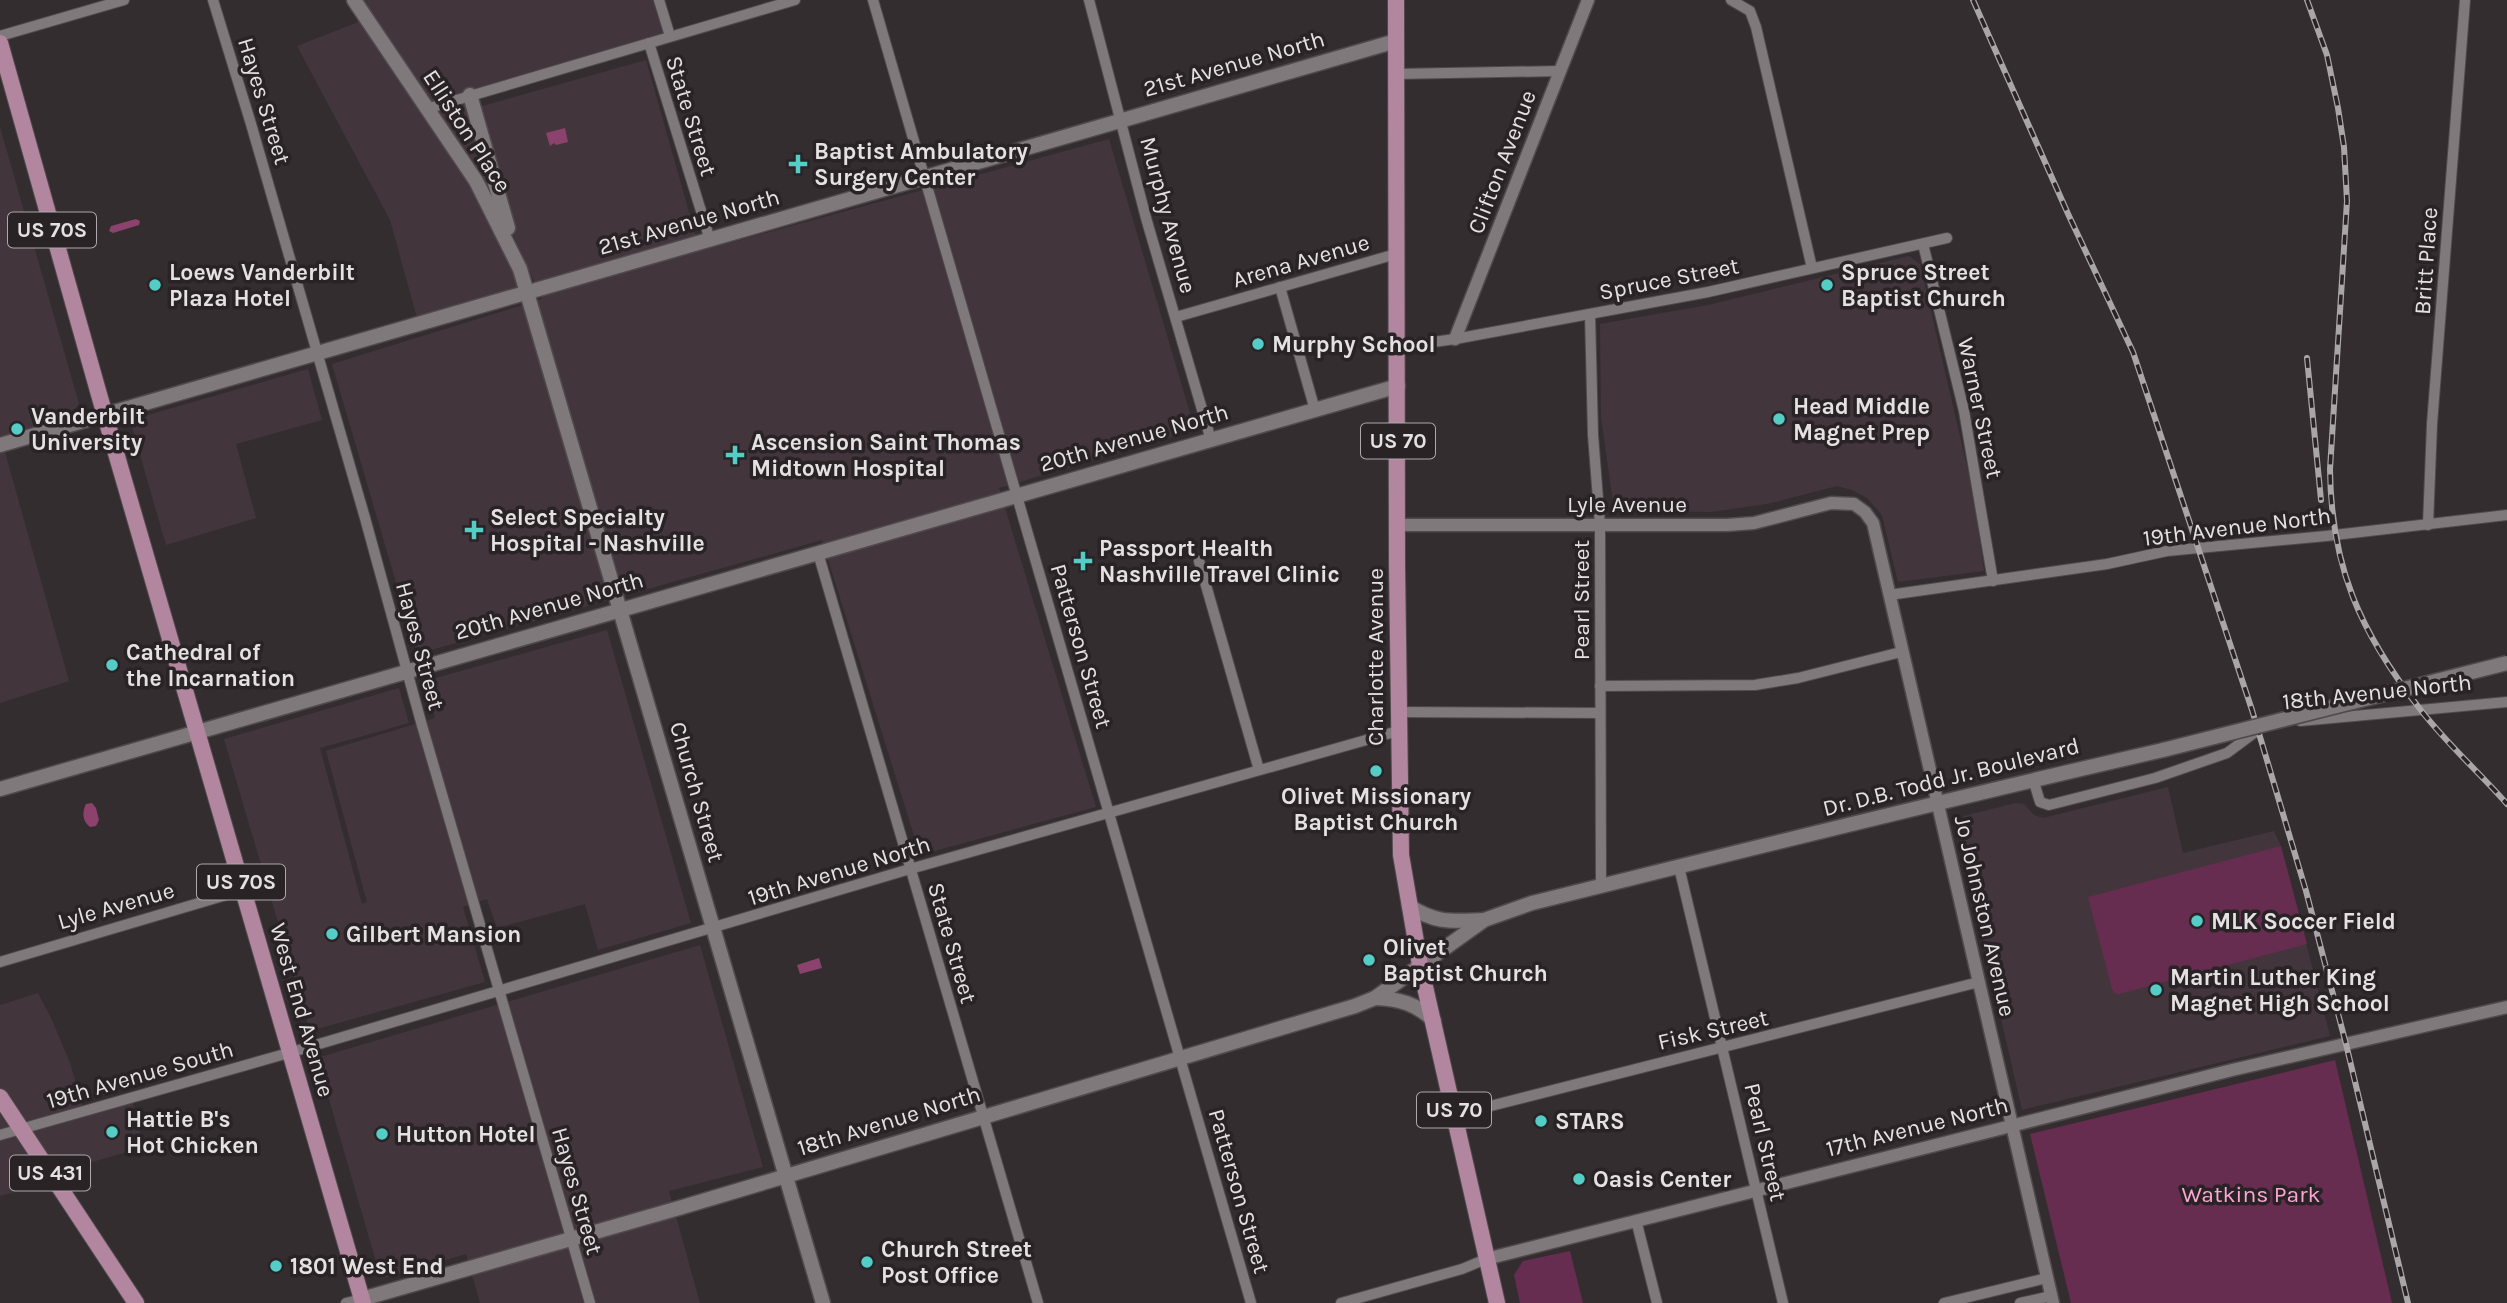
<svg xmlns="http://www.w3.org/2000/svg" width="2507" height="1303" font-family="Karla,sans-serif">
  <rect width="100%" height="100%" fill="#332d30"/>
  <!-- built -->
  <g fill="#42363c">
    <path d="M 354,0 L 659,0 L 670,36 L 471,95 L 475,108 L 646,60 L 700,251 L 1109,139 L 1195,430 L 999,488 L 1096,807 L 920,855 L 822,540 L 417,654 L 332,364 L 542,299 L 505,216 L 528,293 L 419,325 L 390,220 L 297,46 L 366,19 Z"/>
    <path d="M 0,127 L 79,404 L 73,411 L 3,445 L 69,681 L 0,703 Z"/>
    <path d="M 1909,256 L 1920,264 L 1974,497 L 1984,571 L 1898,582 L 1882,515 L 1867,498 L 1852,490 L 1837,486 L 1767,504 L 1710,512 L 1614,510 L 1601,417 L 1600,324 L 1708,305 Z"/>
    <path d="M 308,369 L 322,420 L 236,444 L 256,518 L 166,545 L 132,427 L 137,418 Z"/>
    <path d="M 607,630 L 691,923 L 598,950 L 585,904 L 497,928 L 487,899 L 463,907 L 485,982 L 310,1031 L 224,739 L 399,688 L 409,723 L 320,748 L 362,904 L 367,902 L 326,751 L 435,718 L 425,681 Z"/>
    <path d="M 2168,787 L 2183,853 L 2274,831 L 2281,846 L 2330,1036 L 2022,1110 L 1957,826 L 1964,816 L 2016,803 L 2024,804 L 2034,815 L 2043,818 Z"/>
    <path d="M 700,945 L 763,1167 L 669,1191 L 700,1303 L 480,1303 L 466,1254 L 381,1279 L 317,1058 Z"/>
    <path d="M 38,993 L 52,1020 L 70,1063 L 84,1110 L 131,1097 L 144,1147 L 51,1174 L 55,1181 L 0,1196 L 0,1005 Z"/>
  </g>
  <!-- green -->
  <g fill="#672d50">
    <path d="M 2281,846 L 2307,944 L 2119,994 L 2115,993 L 2112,989 L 2088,897 Z"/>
    <path d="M 2335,1060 L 2392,1303 L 2071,1303 L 2030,1134 Z"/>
    <path d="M 1570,1251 L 1583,1303 L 1520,1303 L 1514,1275 L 1523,1261 Z"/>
  </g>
  <!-- water -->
  <g fill="#8b436d">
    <path d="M 565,128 L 568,142 L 556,145 L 554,143 L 550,146 L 546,133 Z"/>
    <path d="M 136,219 L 140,221 L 139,225 L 113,233 L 109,231 L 111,226 Z"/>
    <path d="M 92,803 L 96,808 L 99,820 L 96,826 L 90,827 C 82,821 82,812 86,804 Z"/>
    <path d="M 819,958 L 822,968 L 800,974 L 797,965 Z"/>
  </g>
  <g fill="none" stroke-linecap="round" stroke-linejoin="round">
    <defs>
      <g id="minor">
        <path d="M 213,0 L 251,124 L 365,518 L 421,722 L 590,1303"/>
        <path d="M 659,0 L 670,36"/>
        <path d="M 873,0 L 1251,1303"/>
        <path d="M 1089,0 L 1146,218 L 1211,440"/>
        <path d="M 1731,0 L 1750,11 L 1756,27 L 1812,268"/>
        <path d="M 0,36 L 124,0"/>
        <path d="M 649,43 L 710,240"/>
        <path d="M 1396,74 L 1560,71"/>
        <path d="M 426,109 L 795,0"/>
        <path d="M 1923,244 L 1964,411 L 1993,581"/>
        <path d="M 1280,287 L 1315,410"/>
        <path d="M 1590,314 L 1593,435 L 1600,525 L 1601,886"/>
        <path d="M 1176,317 L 1396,254"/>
        <path d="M 1397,347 L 1455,339 L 1708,292 L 1947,238"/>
        <path d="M 2428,525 L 2432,424 L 2465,0"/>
        <path d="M 818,553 L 1038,1303"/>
        <path d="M 1199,561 L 1259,770"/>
        <path d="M 1889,595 L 2107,564 L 2167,551 L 2326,536 L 2507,515"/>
        <path d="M 1600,686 L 1755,685 L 1798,678 L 1901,652"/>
        <path d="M 1398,712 L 1600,713"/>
        <path d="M 2300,721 L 2507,702"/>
        <path d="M 2033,779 L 2040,802 L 2049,805 L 2155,778 L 2227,753 L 2258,730"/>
        <path d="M 1679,867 L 1783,1303"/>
        <path d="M 0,962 L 243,890"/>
        <path d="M 1455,1115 L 1979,982"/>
        <path d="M 0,1135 L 292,1052 L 910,869 L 1398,731"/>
        <path d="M 1636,1220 L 1657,1303"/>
        <path d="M 346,1303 L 362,1299"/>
        <path d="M 1341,1303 L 1462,1269 L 1486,1259"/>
        <path d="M 1944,1303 L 2047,1278"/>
        <path d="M 2020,1303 L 2051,1296"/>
      </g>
      <g id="tertiary">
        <path d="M 1455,339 L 1588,0"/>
        <path d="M 1397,525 L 1727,525 L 1754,523 L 1831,503 L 1854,504 L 1865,512 L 1873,523 L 2053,1303"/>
        <path d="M 1486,1259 L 2232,1070 L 2507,1007"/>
      </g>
      <g id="secondary">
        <path d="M 354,0 L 476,181 L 520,269 L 823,1303"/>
        <path d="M 470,95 L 508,228"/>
        <path d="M 0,445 L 1396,41"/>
        <path d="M 0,789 L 1398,386"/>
        <path d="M 1409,906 C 1437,924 1452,921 1484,920"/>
        <path d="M 1375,998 C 1399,999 1416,1003 1434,1021"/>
        <path d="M 362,1299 L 679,1208 L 1355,1006 L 1375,998 L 1484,920 L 1532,903 C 1742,851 1952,798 2163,750"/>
      </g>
      <g id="primary">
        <path d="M 1396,0 L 1397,565 L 1401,855 L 1420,965 L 1497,1303"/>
        <path d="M 0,43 L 100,398 L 363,1303"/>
        <path d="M 0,1097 L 136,1303"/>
      </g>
    </defs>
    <!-- minor casing -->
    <use href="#minor" stroke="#504a4d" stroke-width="12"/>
    <!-- tertiary casing -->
    <use href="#tertiary" stroke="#504a4d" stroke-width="15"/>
    <!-- secondary casing -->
    <use href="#secondary" stroke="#504a4d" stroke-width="17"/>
    <!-- primary casing -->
    <use href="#primary" stroke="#504a4d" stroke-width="18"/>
    <!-- minor -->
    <use href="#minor" stroke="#80797c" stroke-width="10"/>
    <!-- tertiary -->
    <use href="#tertiary" stroke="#80797c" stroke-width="12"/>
    <!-- secondary -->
    <use href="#secondary" stroke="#80797c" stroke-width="14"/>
    <!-- primary -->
    <use href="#primary" stroke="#b2869e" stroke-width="16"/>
    <defs>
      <g id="rail">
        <path d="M 1973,0 L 2069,216 L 2133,352 L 2252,710 L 2306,891 L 2346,1044 L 2408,1303"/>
        <path d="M 2307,0 L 2327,55 L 2338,108 L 2344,147 L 2347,201 L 2330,469 C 2331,567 2360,632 2420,709 C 2446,743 2479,772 2507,804"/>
        <path d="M 2307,358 L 2321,500"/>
      </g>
    </defs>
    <!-- rail casing -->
    <use href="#rail" stroke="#aaa6a8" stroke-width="6"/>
    <!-- rail -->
    <use href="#rail" stroke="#292326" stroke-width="3.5" stroke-dasharray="10" stroke-linecap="butt"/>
    <defs>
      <path id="secondary-bridge" d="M 2163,750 L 2507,663"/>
    </defs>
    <!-- secondary-bridge casing -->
    <use href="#secondary-bridge" stroke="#504a4d" stroke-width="17" stroke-linecap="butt"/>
    <!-- secondary-bridge -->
    <use href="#secondary-bridge" stroke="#80797c" stroke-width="14"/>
  </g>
  <!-- markers -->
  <g fill="#54cdc7" stroke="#292326" stroke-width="2.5">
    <path d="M794.5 153.5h7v7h7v7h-7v7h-7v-7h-7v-7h7z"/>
    <circle cx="155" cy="285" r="7"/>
    <circle cx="1827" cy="285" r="7"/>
    <circle cx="1258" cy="344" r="7"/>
    <circle cx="1779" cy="419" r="7"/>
    <circle cx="17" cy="429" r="7"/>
    <path d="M731.5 444.5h7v7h7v7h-7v7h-7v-7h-7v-7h7z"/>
    <path d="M470.5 519.5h7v7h7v7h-7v7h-7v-7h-7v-7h7z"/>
    <path d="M1079.5 550.5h7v7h7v7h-7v7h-7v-7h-7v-7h7z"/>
    <circle cx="112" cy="665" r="7"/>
    <circle cx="1376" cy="771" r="7"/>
    <circle cx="2197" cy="921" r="7"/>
    <circle cx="332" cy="934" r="7"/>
    <circle cx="1369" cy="960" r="7"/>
    <circle cx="2156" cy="990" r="7"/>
    <circle cx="1541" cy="1121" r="7"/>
    <circle cx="112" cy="1132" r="7"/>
    <circle cx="382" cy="1134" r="7"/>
    <circle cx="1579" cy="1179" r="7"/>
    <circle cx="867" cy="1262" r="7"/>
    <circle cx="276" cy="1266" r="7"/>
  </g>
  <g text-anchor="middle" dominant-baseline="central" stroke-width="7" stroke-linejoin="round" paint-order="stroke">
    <!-- shield labels -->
    <g fill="#292326" stroke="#ada8aa" stroke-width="2">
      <rect x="8" y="212.5" width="88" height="35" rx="5"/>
      <rect x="1361" y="423.5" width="74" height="35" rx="5"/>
      <rect x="197" y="864.5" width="88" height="35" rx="5"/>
      <rect x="1417" y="1092.5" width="74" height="35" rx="5"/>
      <rect x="10" y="1155.5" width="80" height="35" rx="5"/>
    </g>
    <g font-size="21" font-weight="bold" fill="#e5e1e3">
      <text x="52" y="230">US 70S</text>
      <text x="1398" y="441">US 70</text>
      <text x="241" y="882">US 70S</text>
      <text x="1454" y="1110">US 70</text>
      <text x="50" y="1173">US 431</text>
    </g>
    <!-- street labels -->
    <g font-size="23" fill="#e5e1e3" stroke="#292326">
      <text transform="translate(1234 64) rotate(-16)">21st Avenue North</text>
      <text transform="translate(264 101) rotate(73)">Hayes Street</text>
      <text transform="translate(691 116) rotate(73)">State Street</text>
      <text transform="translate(467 131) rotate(57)">Elliston Place</text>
      <text transform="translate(1502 162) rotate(-69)">Clifton Avenue</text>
      <text transform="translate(1168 215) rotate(75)">Murphy Avenue</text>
      <text transform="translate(689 222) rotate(-16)">21st Avenue North</text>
      <text transform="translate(1301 261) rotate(-16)">Arena Avenue</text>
      <text transform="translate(2426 261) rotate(-86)">Britt Place</text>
      <text transform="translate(1669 279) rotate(-11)">Spruce Street</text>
      <text transform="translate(1980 408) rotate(78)">Warner Street</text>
      <text transform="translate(1134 438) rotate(-16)">20th Avenue North</text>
      <text x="1627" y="504">Lyle Avenue</text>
      <text transform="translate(2237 527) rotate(-7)">19th Avenue North</text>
      <text transform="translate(1581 600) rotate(-90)">Pearl Street</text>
      <text transform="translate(549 606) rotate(-16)">20th Avenue North</text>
      <text transform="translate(420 646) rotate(75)">Hayes Street</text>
      <text transform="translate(1081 646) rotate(74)">Patterson Street</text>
      <text transform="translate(1375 657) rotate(-90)">Charlotte Avenue</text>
      <text transform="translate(2377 692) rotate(-6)">18th Avenue North</text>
      <text transform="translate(1951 777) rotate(-14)">Dr. D.B. Todd Jr. Boulevard</text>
      <text transform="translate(697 792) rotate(74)">Church Street</text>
      <text transform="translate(839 871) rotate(-17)">19th Avenue North</text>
      <text transform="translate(116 906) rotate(-16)">Lyle Avenue</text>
      <text transform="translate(1985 916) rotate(77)">Jo Johnston Avenue</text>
      <text transform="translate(952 943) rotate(74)">State Street</text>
      <text transform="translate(302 1010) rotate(74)">West End Avenue</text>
      <text transform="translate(1713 1030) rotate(-13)">Fisk Street</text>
      <text transform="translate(140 1075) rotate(-16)">19th Avenue South</text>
      <text transform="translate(889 1121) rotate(-17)">18th Avenue North</text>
      <text transform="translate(1917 1127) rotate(-14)">17th Avenue North</text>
      <text transform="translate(1765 1142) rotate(77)">Pearl Street</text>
      <text transform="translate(577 1191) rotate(74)">Hayes Street</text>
      <text transform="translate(1239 1191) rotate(74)">Patterson Street</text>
    </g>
    <!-- poi labels -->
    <g font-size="23" font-weight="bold" fill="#e5e1e3" stroke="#292326" text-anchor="start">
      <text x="814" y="151">Baptist Ambulatory<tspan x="814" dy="26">Surgery Center</tspan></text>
      <text x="169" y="272">Loews Vanderbilt<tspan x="169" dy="26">Plaza Hotel</tspan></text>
      <text x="1841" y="272">Spruce Street<tspan x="1841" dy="26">Baptist Church</tspan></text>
      <text x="1272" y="344">Murphy School</text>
      <text x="1793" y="406">Head Middle<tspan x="1793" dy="26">Magnet Prep</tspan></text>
      <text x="31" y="416">Vanderbilt<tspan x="31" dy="26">University</tspan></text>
      <text x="751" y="442">Ascension Saint Thomas<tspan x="751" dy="26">Midtown Hospital</tspan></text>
      <text x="490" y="517">Select Specialty<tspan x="490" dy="26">Hospital - Nashville</tspan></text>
      <text x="1099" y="548">Passport Health<tspan x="1099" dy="26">Nashville Travel Clinic</tspan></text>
      <text x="126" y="652">Cathedral of<tspan x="126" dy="26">the Incarnation</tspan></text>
      <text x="1376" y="796" text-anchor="middle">Olivet Missionary<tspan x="1376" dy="26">Baptist Church</tspan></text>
      <text x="2211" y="921">MLK Soccer Field</text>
      <text x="346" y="934">Gilbert Mansion</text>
      <text x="1383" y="947">Olivet<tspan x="1383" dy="26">Baptist Church</tspan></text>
      <text x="2170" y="977">Martin Luther King<tspan x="2170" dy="26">Magnet High School</tspan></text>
      <text x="126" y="1119">Hattie B's<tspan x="126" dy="26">Hot Chicken</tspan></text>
      <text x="1555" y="1121">STARS</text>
      <text x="396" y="1134">Hutton Hotel</text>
      <text x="1593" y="1179">Oasis Center</text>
      <text x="881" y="1249">Church Street<tspan x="881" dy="26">Post Office</tspan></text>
      <text x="290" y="1266">1801 West End</text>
    </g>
    <!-- park labels -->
    <g font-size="23" fill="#fba7d5" stroke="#292326">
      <text x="2251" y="1194">Watkins Park</text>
    </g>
  </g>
</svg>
